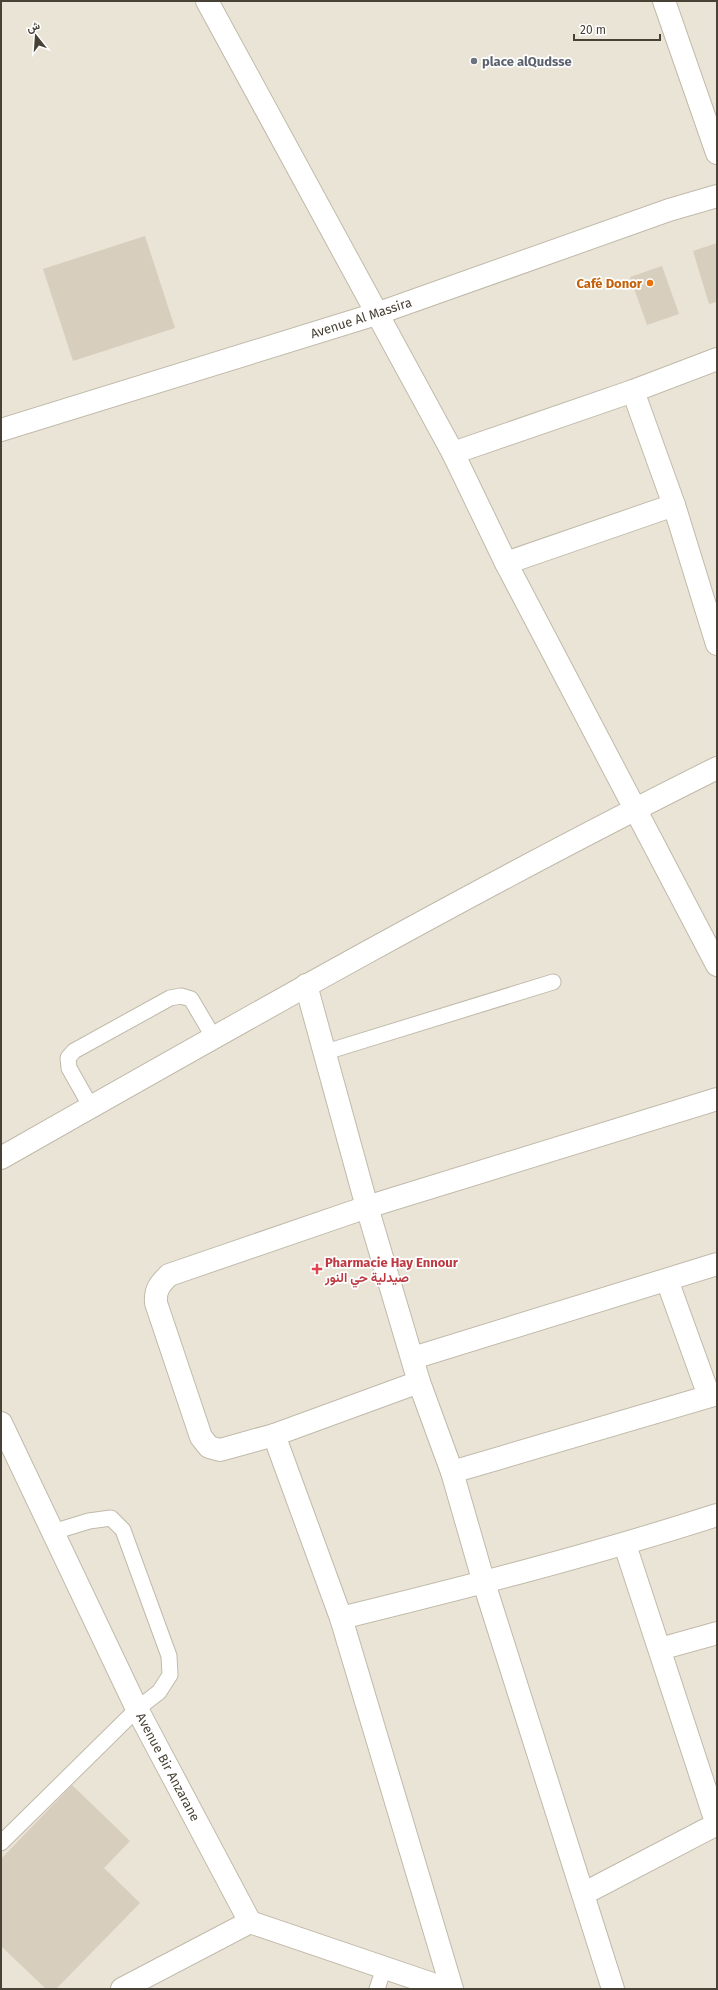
<svg xmlns="http://www.w3.org/2000/svg" width="718" height="1990" font-family="'Fira Sans',Vazirmatn,sans-serif">
  <rect width="100%" height="100%" fill="#f5f1e8"/>
  <!-- residential -->
  <rect fill="#e9e4d6" x="1" y="1" width="716" height="1988"/>
  <!-- building -->
  <g fill="#d7cebd">
    <path d="M 145,236 L 175,328 L 73,361 L 43,269 Z"/>
    <path d="M 717,243 L 717,302 L 709,304 L 693,251 Z"/>
    <path d="M 662,266 L 679,314 L 647,325 L 630,277 Z"/>
    <path d="M 72,1785 L 130,1841 L 104,1868 L 140,1903 L 56,1989 L 46,1989 L 1,1946 L 1,1859 Z"/>
  </g>
  <g fill="none" stroke-linecap="round" stroke-linejoin="round">
    <defs>
      <g id="service">
        <path d="M 326,1052 L 553,982"/>
        <path d="M 91,1107 L 69,1068 L 68,1058 L 74,1051 L 170,998 L 181,996 L 191,999 L 214,1038"/>
        <path d="M 1,1843 L 137,1709 L 159,1692 L 170,1675 L 169,1656 L 123,1530 L 111,1518 L 89,1521 L 53,1532"/>
        <path d="M 377,1989 L 384,1968"/>
      </g>
      <g id="minor">
        <path d="M 207,1 L 453,453 L 506,563 L 717,965"/>
        <path d="M 664,1 L 717,153"/>
        <path d="M 633,391 L 674,505 L 717,644"/>
        <path d="M 453,453 L 633,391 L 717,359"/>
        <path d="M 506,563 L 674,505"/>
        <path d="M 306,985 L 367,1207 L 419,1382 L 452,1472 L 484,1583 L 613,1989"/>
        <path d="M 1,1158 C 237,1024 474,889 717,768"/>
        <path d="M 667,1280 L 709,1396"/>
        <path d="M 413,1358 L 717,1264"/>
        <path d="M 419,1382 L 274,1435 L 220,1450 L 209,1447 L 201,1437 L 156,1303 C 155,1289 160,1284 169,1275 L 367,1207 L 717,1099"/>
        <path d="M 274,1435 L 341,1618 L 452,1989"/>
        <path d="M 452,1472 L 717,1394"/>
        <path d="M 625,1545 L 717,1825"/>
        <path d="M 341,1618 C 467,1587 593,1555 717,1515"/>
        <path d="M 660,1649 L 717,1633"/>
        <path d="M 583,1894 L 717,1824"/>
        <path d="M 122,1989 L 250,1922"/>
      </g>
      <g id="tertiary">
        <path d="M 1,430 L 376,314 L 669,210 L 717,196"/>
        <path d="M 1,1423 L 137,1709 L 250,1922 L 447,1989"/>
      </g>
    </defs>
    <!-- service casing -->
    <use href="#service" stroke="#c1baaa" stroke-width="17"/>
    <!-- minor casing -->
    <use href="#minor" stroke="#c1baaa" stroke-width="24"/>
    <!-- tertiary casing -->
    <use href="#tertiary" stroke="#c1baaa" stroke-width="24"/>
    <!-- service -->
    <use href="#service" stroke="#fff" stroke-width="15"/>
    <!-- minor -->
    <use href="#minor" stroke="#fff" stroke-width="22"/>
    <!-- tertiary -->
    <use href="#tertiary" stroke="#fff" stroke-width="22"/>
  </g>
  <!-- markers -->
  <circle fill="#6b7280" stroke="#fff" stroke-width="1.5" cx="474" cy="61" r="4"/>
  <circle fill="#e8710a" stroke="#fff" stroke-width="1.5" cx="650" cy="283" r="4"/>
  <path fill="#e0444e" stroke="#fff" stroke-width="1.5" d="M315 1263h4v4h4v4h-4v4h-4v-4h-4v-4h4z"/>
  <g text-anchor="middle" dominant-baseline="central" stroke-width="3.5" stroke-linejoin="round" paint-order="stroke">
    <!-- worship labels -->
    <g font-size="13" font-weight="bold" fill="#5b616d" stroke="#fff" text-anchor="start">
      <text x="482" y="61">place alQudsse</text>
    </g>
    <!-- food labels -->
    <g font-size="13" font-weight="bold" fill="#c56008" stroke="#fff" text-anchor="end">
      <text x="642" y="283">Café Donor</text>
    </g>
    <!-- street labels -->
    <g font-size="13" fill="#484236" stroke="#fff">
      <text transform="translate(361 318) rotate(-18)">Avenue Al Massira</text>
      <text transform="translate(168 1767) rotate(62)">Avenue Bir Anzarane</text>
    </g>
    <!-- health labels -->
    <g font-size="13" font-weight="bold" fill="#be3a42" stroke="#fff" text-anchor="start">
      <text x="325" y="1262">Pharmacie Hay Ennour<tspan x="325" dy="15">صيدلية حي النور</tspan></text>
    </g>
  </g>
  <!-- border -->
  <rect width="718" height="1990" fill="none" stroke="#484236" stroke-width="4"/>
  <!-- north arrow -->
  <g transform="translate(36 36) rotate(343)" stroke="#ffffff" stroke-width="3" paint-order="stroke">
  <path d="M0-3L7 15L0 10L-7 15Z" fill="#484236"/>
  <text y="-6" font-size="11" font-weight="bold" text-anchor="middle" fill="#484236">ش</text>
  </g>
  <!-- scale -->
  <path d="M574 34v6h86v-6" fill="none" stroke="#484236" stroke-width="2"/>
  <text x="580" y="34" font-size="12" fill="#484236" stroke="#ffffff" stroke-width="3" paint-order="stroke">20 m</text>
</svg>
